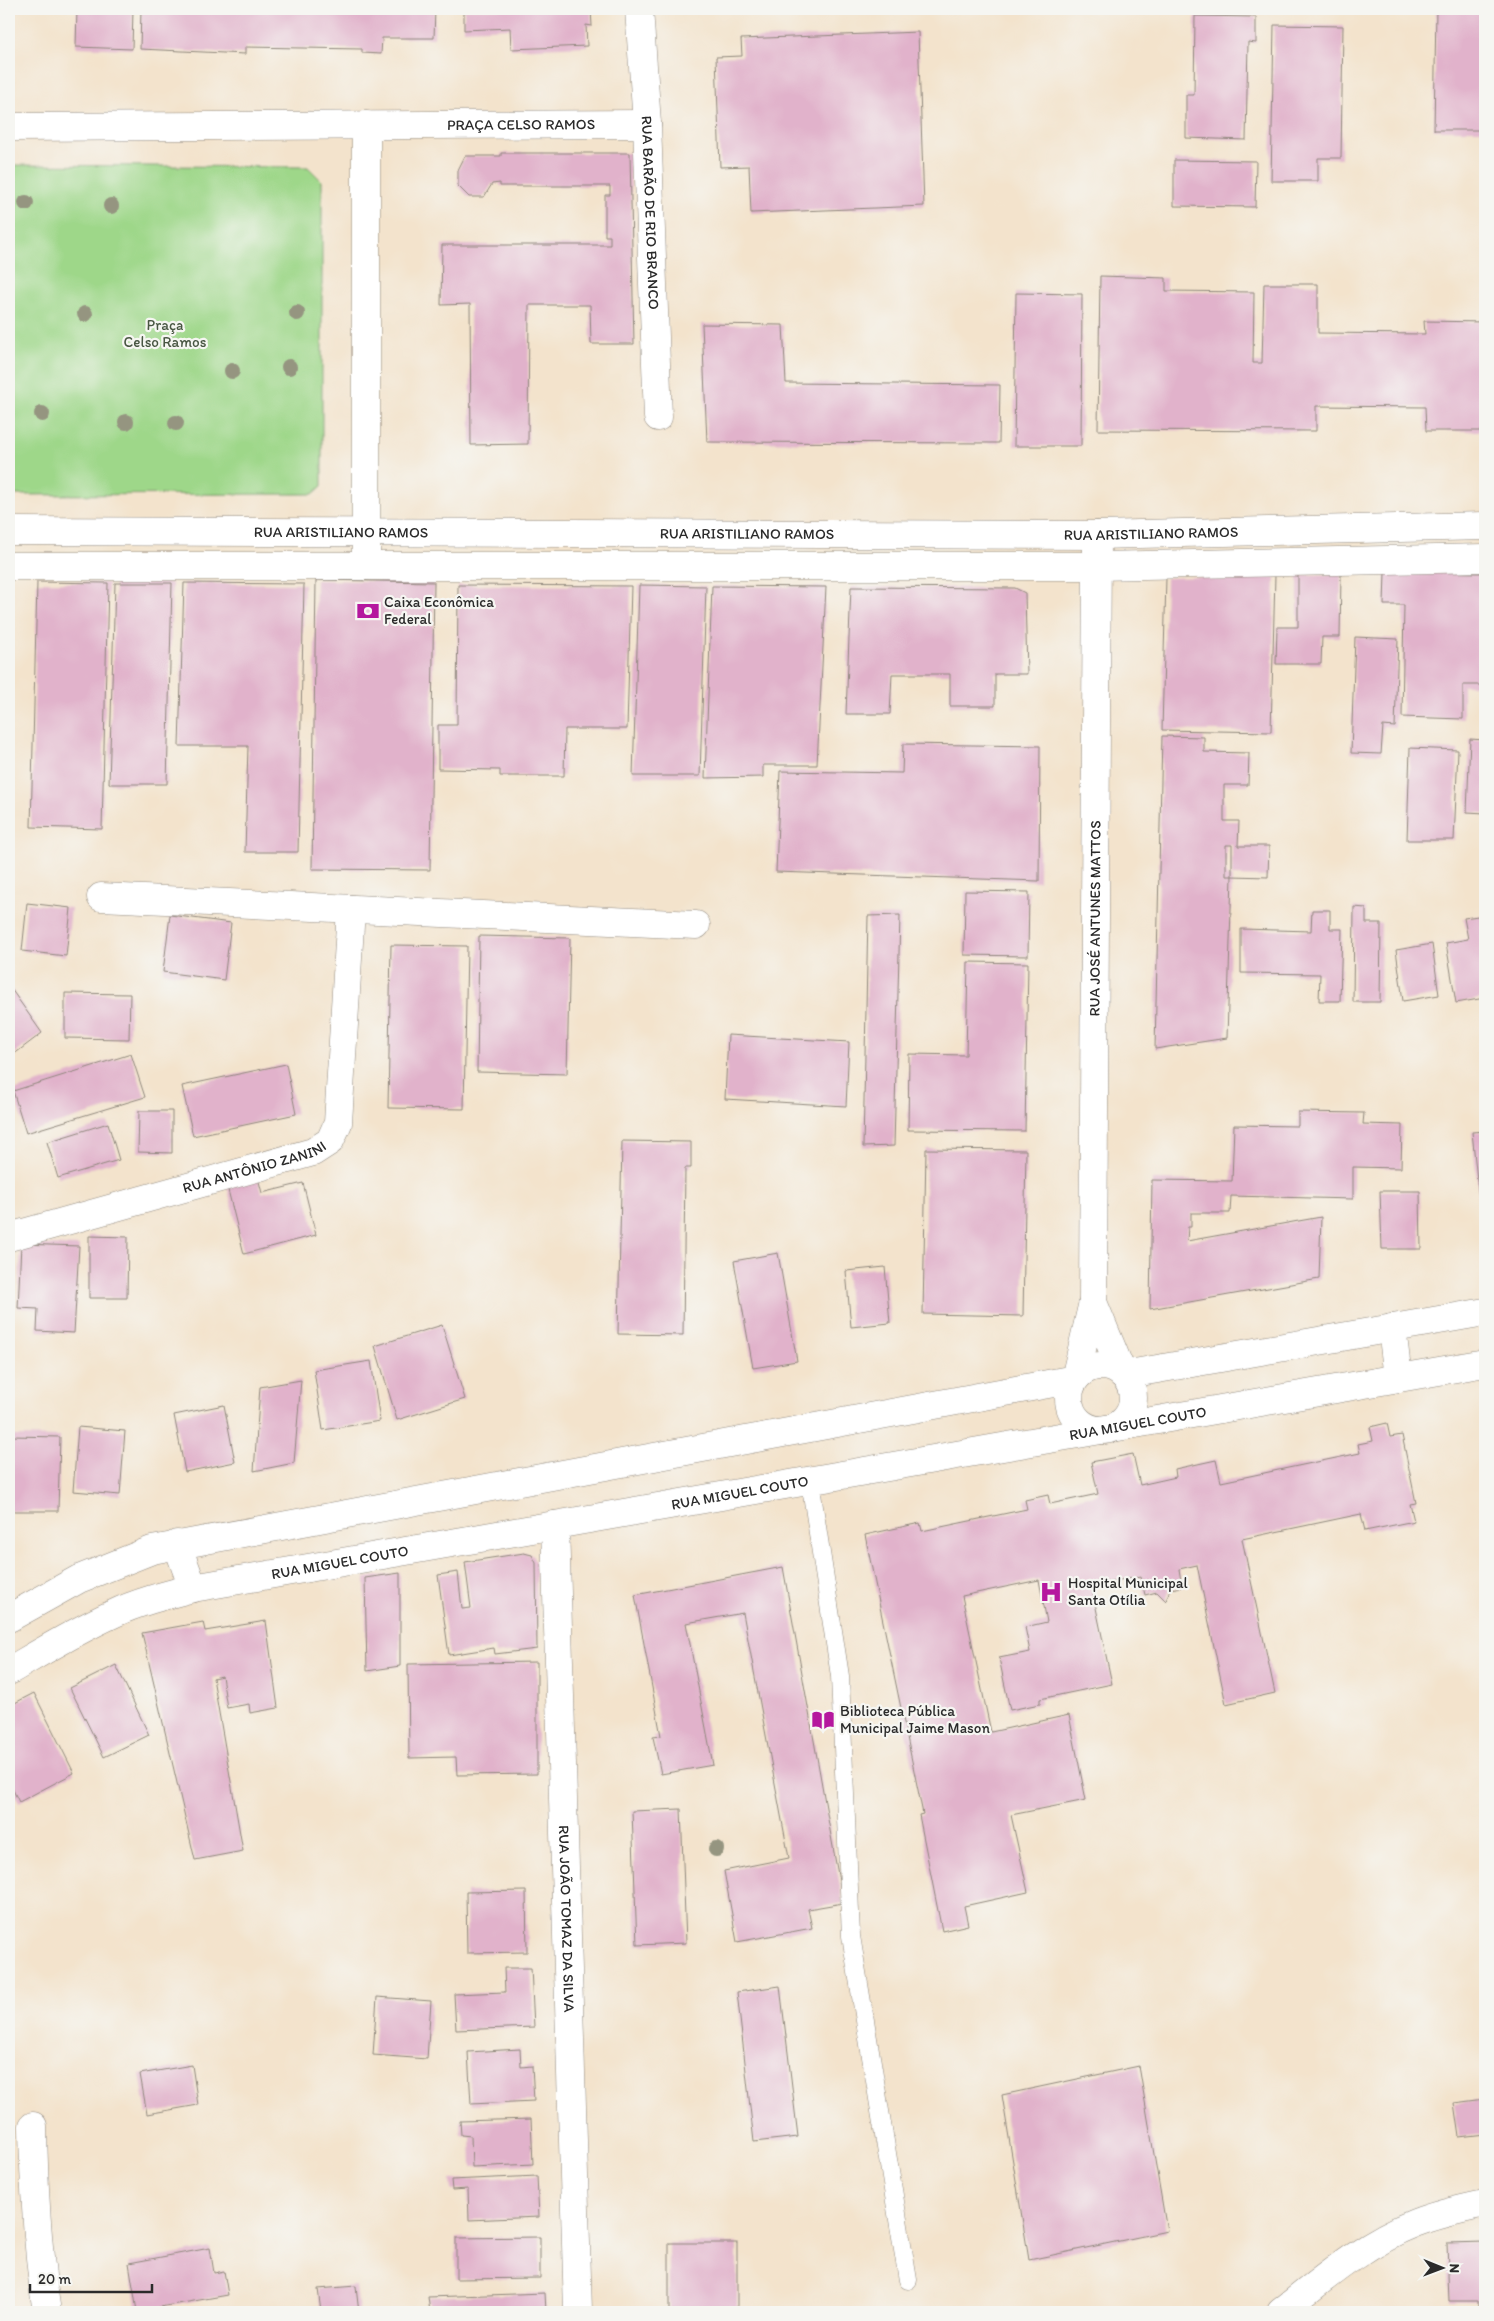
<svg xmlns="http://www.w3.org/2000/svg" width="1494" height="2321" font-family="Itim,sans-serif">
  <rect width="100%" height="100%" fill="#f6f6f2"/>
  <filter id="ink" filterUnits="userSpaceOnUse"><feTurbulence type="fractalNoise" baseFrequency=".02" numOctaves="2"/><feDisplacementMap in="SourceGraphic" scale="10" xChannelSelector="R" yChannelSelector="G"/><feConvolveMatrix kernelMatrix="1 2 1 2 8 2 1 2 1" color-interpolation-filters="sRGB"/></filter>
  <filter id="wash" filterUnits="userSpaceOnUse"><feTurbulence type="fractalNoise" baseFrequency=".0096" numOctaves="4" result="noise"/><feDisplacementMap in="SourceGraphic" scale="20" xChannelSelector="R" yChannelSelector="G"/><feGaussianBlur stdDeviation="1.12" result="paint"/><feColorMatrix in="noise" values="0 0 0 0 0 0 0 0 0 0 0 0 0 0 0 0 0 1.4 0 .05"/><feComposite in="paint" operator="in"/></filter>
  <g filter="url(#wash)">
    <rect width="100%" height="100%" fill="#f3e3cc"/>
    <!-- green -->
    <path fill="#9ed789" stroke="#64815a" d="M 9,165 L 308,167 L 322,181 L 322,486 L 313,494 L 9,495 Z"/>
    <g id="blocks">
      <!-- building -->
      <g fill="#e1b2cb">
        <path d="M 9,9 L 13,9 L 12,54 L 9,54 Z"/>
        <path d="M 77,9 L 133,9 L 132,49 L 76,47 Z"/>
        <path d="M 141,9 L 435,9 L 434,38 L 382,38 L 381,54 L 362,53 L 362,49 L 302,48 L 245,47 L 245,54 L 140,49 Z"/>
        <path d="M 464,9 L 591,9 L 592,26 L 586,25 L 587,46 L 511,49 L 510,28 L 464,30 Z"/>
        <path d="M 1436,9 L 1485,9 L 1485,130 L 1434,130 Z"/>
        <path d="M 1195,16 L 1256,17 L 1256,43 L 1248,42 L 1246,140 L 1186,138 L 1186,95 L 1194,95 Z"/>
        <path d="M 1274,25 L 1343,26 L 1341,158 L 1318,158 L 1318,181 L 1271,181 Z"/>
        <path d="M 918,32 L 924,206 L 751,213 L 749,166 L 720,167 L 716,57 L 742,56 L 741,39 Z"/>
        <path d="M 501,153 L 630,153 L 634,344 L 591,344 L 590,305 L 529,305 L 528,444 L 471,445 L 470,304 L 441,305 L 442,245 L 610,245 L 610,236 L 605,236 L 605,195 L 610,195 L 610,186 L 500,186 L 500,183 L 492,184 L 484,197 L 469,197 L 458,186 L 458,170 L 465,156 L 501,156 Z"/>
        <path d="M 1174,160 L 1256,161 L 1255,207 L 1174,206 Z"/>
        <path d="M 1100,276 L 1166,278 L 1166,291 L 1254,292 L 1253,363 L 1262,363 L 1264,284 L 1318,284 L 1318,333 L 1425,334 L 1424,321 L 1485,322 L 1485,431 L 1426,431 L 1425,407 L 1316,406 L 1316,431 L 1098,430 Z"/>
        <path d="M 1016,293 L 1082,294 L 1081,446 L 1014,446 Z"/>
        <path d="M 702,324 L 783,325 L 786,383 L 1000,385 L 999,443 L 707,442 Z"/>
        <path d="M 1385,572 L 1485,573 L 1485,685 L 1463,685 L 1463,719 L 1402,717 L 1404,605 L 1384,605 Z"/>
        <path d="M 1341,574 L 1340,637 L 1322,637 L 1321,664 L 1276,664 L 1277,627 L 1298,627 L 1298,575 Z"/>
        <path d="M 1275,575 L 1271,732 L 1162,730 L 1166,578 Z"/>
        <path d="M 316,580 L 434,582 L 430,870 L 312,869 Z"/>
        <path d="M 37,582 L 108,583 L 102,829 L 31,827 Z"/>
        <path d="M 115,583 L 172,583 L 167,784 L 109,784 Z"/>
        <path d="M 184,583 L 304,584 L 298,852 L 245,852 L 248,746 L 179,746 Z"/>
        <path d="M 458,585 L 631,586 L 627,729 L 565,729 L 564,776 L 500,776 L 500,770 L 438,769 L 438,725 L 457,725 Z"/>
        <path d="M 639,585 L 706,586 L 700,776 L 633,776 Z"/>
        <path d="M 712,586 L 826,587 L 817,765 L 763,765 L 763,777 L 705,778 Z"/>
        <path d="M 851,587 L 1015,588 L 1025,593 L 1027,674 L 995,674 L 995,706 L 950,706 L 950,674 L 892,674 L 890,714 L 846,714 Z"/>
        <path d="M 1355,637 L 1398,639 L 1395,727 L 1383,726 L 1381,754 L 1351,753 Z"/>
        <path d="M 1162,736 L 1204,737 L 1204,752 L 1249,753 L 1248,785 L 1224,785 L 1224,821 L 1239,821 L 1238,846 L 1269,846 L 1268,877 L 1232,876 L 1232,845 L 1226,845 L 1226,876 L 1232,876 L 1227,1038 L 1155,1049 Z"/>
        <path d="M 1470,739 L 1485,740 L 1485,813 L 1467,812 Z"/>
        <path d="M 903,744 L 1040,746 L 1039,881 L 776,872 L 780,771 L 902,773 Z"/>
        <path d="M 1410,748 L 1458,750 L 1454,840 L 1407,840 Z"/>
        <path d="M 965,891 L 1029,892 L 1028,956 L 964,955 Z"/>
        <path d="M 27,903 L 71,908 L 66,956 L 22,951 Z"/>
        <path d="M 1354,907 L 1366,908 L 1366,923 L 1381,923 L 1380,1002 L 1353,1002 Z"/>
        <path d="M 1312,910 L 1330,910 L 1330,929 L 1342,929 L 1340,1001 L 1319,1001 L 1320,974 L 1241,973 L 1241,929 L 1311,931 Z"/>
        <path d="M 170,915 L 231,923 L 224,980 L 163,972 Z"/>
        <path d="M 900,915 L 894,1146 L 863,1147 L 868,916 Z"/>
        <path d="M 1485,915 L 1485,998 L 1456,1003 L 1446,943 L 1468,939 L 1464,918 Z"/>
        <path d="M 479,936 L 570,938 L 567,1074 L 477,1072 Z"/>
        <path d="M 1432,944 L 1439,995 L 1403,1001 L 1396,950 Z"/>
        <path d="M 391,945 L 467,946 L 464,1109 L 388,1108 Z"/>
        <path d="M 968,962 L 1028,963 L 1025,1131 L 908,1130 L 909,1054 L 966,1055 Z"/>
        <path d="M 9,986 L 42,1033 L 9,1058 Z"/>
        <path d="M 65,993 L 130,994 L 129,1039 L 65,1038 Z"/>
        <path d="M 728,1035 L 849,1042 L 846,1106 L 725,1099 Z"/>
        <path d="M 131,1054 L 145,1097 L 26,1133 L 13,1091 Z"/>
        <path d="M 286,1064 L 296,1114 L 193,1136 L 182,1086 Z"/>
        <path d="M 139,1111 L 172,1111 L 172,1153 L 138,1152 Z"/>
        <path d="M 1298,1112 L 1364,1113 L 1363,1124 L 1402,1125 L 1401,1168 L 1353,1167 L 1353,1199 L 1231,1196 L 1230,1213 L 1191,1213 L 1191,1227 L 1188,1227 L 1187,1241 L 1321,1217 L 1319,1279 L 1150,1309 L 1152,1180 L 1232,1181 L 1234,1125 L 1298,1126 Z"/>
        <path d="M 108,1123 L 119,1160 L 58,1178 L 47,1142 Z"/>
        <path d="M 1485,1131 L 1485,1198 L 1479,1199 L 1472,1132 Z"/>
        <path d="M 622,1141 L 691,1142 L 691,1168 L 685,1168 L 683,1335 L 618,1334 Z"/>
        <path d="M 926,1149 L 1026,1150 L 1023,1316 L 923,1314 Z"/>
        <path d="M 257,1174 L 262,1193 L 303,1183 L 316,1235 L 244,1254 L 226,1182 Z"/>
        <path d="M 1380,1191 L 1420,1191 L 1421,1249 L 1382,1249 Z"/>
        <path d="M 89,1236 L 128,1237 L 127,1298 L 89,1298 Z"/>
        <path d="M 21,1244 L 79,1246 L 74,1333 L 37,1331 L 38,1309 L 18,1308 Z"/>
        <path d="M 778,1253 L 797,1361 L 753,1368 L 734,1261 Z"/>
        <path d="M 885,1267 L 890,1323 L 851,1327 L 846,1271 Z"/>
        <path d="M 442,1325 L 465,1399 L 397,1420 L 375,1346 Z"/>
        <path d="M 371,1361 L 380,1421 L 323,1430 L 314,1370 Z"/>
        <path d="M 301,1380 L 294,1463 L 254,1471 L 260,1387 Z"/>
        <path d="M 224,1405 L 235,1462 L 185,1472 L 174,1415 Z"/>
        <path d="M 1387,1423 L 1390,1437 L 1402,1435 L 1416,1503 L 1410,1504 L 1414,1521 L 1365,1531 L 1361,1514 L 1242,1539 L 1275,1693 L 1226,1704 L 1197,1565 L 1179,1569 L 1182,1587 L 1170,1589 L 1166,1601 L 1157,1592 L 1145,1595 L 1141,1577 L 1091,1584 L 1112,1684 L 1040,1699 L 1040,1704 L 1010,1710 L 999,1658 L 1030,1652 L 1025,1627 L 1047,1622 L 1039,1580 L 962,1596 L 991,1732 L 1069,1715 L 1086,1800 L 1011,1815 L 1028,1892 L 964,1906 L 968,1925 L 942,1931 L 919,1815 L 923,1814 L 865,1535 L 920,1523 L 922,1531 L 1027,1509 L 1025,1500 L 1048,1495 L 1050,1504 L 1098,1494 L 1091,1462 L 1133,1454 L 1140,1485 L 1176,1477 L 1175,1469 L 1216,1460 L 1221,1482 L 1360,1453 L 1358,1444 L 1373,1441 L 1370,1427 Z"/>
        <path d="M 78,1427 L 125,1431 L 120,1495 L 73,1491 Z"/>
        <path d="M 12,1436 L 60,1437 L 58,1511 L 10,1511 Z"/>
        <path d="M 524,1553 L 532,1555 L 536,1563 L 537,1649 L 495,1654 L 494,1648 L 449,1655 L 438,1575 L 458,1572 L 462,1609 L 471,1608 L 465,1562 Z"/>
        <path d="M 783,1567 L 843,1903 L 808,1909 L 812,1928 L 737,1942 L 724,1871 L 789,1858 L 743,1613 L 686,1623 L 713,1765 L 661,1774 L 653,1737 L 661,1736 L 635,1595 Z"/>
        <path d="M 400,1573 L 400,1666 L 367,1671 L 365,1578 Z"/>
        <path d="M 266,1621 L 278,1708 L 250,1713 L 249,1704 L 227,1708 L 222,1676 L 213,1678 L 243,1851 L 195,1860 L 142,1633 L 203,1622 L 205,1631 Z"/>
        <path d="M 537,1662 L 537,1774 L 457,1775 L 456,1757 L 409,1758 L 408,1664 Z"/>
        <path d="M 116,1665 L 149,1735 L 104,1757 L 70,1688 Z"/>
        <path d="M 34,1693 L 74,1773 L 19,1802 L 9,1782 L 9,1706 Z"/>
        <path d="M 681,1809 L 686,1943 L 637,1945 L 632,1811 Z"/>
        <path d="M 526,1891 L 527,1952 L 467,1953 L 466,1892 Z"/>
        <path d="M 504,1968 L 531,1968 L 534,2027 L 456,2030 L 454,1994 L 505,1992 Z"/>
        <path d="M 780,1986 L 798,2137 L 754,2142 L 737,1992 Z"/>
        <path d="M 377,1997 L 431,2001 L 427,2059 L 373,2055 Z"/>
        <path d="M 520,2049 L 521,2067 L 532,2066 L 534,2101 L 471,2104 L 468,2052 Z"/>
        <path d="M 192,2065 L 198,2105 L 147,2114 L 140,2074 Z"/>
        <path d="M 1139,2066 L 1167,2231 L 1029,2260 L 1002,2095 Z"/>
        <path d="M 1485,2099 L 1485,2134 L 1459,2137 L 1454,2103 Z"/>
        <path d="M 531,2119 L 533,2164 L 472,2167 L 471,2136 L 461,2135 L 460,2121 Z"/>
        <path d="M 537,2176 L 539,2217 L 469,2220 L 468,2189 L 452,2190 L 451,2180 Z"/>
        <path d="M 540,2237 L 540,2278 L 456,2279 L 456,2238 Z"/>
        <path d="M 1485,2242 L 1485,2312 L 1478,2312 L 1478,2301 L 1449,2301 L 1447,2243 Z"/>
        <rect x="669" y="2243" width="68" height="69"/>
        <path d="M 210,2248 L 214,2273 L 224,2271 L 228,2295 L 137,2311 L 129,2263 Z"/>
        <path d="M 356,2286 L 359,2312 L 321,2312 L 318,2289 Z"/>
        <path d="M 545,2293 L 546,2312 L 430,2312 L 428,2297 Z"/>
      </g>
    </g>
  </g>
  <g filter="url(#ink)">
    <use href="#blocks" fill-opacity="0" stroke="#8f877c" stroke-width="1"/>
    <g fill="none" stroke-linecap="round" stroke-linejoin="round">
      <defs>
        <path id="service" d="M 810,1481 L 840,1676 L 851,1936 L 908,2280"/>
        <g id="minor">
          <path id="s1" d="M 639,9 L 647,124 L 658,417"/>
          <path d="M 366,125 L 366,566"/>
          <path id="s2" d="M 9,127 L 647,124"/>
          <path d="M 101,897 L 696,925"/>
          <path id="s3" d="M 9,1237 L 313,1152 L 330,1141 L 338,1123 L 351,909"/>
          <path id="s4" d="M 555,1525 L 578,2312"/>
          <path d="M 33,2126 C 34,2189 37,2250 47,2312"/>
          <path d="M 1281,2312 C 1323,2279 1364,2243 1415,2223 C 1438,2214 1461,2209 1485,2204"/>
        </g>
        <g id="tertiary">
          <path d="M 1093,1302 L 1123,1375 L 1485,1312"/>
          <path d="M 1392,1328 L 1398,1378"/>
          <circle cx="1101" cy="1398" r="32"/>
          <path d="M 177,1544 L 193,1588"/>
          <path id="s5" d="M 9,1618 L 79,1579 L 152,1550 L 1075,1379 L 1093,1302 L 1097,535"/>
          <path id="s6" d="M 9,1671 C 43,1651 77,1630 113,1614 C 138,1602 166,1595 193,1588 L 1485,1363"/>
        </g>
        <g id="secondary">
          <path id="s7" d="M 9,531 L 1097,535 L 1485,526"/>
          <path d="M 9,566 L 1097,566 L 1485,558"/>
        </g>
      </defs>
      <!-- service casing -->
      <use href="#service" stroke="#8f877c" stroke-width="19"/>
      <!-- minor casing -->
      <use href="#minor" stroke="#8f877c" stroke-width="29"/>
      <!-- tertiary casing -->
      <use href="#tertiary" stroke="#8f877c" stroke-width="29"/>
      <!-- secondary casing -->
      <use href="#secondary" stroke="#8f877c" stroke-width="29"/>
      <!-- service -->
      <use href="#service" stroke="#fff" stroke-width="18"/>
      <!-- minor -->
      <use href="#minor" stroke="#fff" stroke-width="28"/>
      <!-- tertiary -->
      <use href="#tertiary" stroke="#fff" stroke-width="28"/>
      <!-- secondary -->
      <use href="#secondary" stroke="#fff" stroke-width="28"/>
    </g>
    <!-- trees -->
    <g fill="#959580">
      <circle cx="26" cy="203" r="8"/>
      <circle cx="111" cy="206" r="8"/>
      <circle cx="297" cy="313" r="8"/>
      <circle cx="85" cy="314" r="8"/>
      <circle cx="289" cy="367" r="8"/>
      <circle cx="232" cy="371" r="8"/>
      <circle cx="42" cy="414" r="8"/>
      <circle cx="126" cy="422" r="8"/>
      <circle cx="176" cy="423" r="8"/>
      <circle cx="716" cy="1849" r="8"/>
    </g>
  </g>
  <!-- icons -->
  <defs>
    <symbol id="bank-bare" viewBox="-9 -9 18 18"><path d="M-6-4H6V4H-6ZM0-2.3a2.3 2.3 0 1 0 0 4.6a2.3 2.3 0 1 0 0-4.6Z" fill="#b5179e" stroke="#f6f6f2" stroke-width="2.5" paint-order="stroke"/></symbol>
    <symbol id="hospital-bare" viewBox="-9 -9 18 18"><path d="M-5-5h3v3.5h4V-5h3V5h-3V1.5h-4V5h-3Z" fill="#b5179e" stroke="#f6f6f2" stroke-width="2.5" paint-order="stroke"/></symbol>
    <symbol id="library-bare" viewBox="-9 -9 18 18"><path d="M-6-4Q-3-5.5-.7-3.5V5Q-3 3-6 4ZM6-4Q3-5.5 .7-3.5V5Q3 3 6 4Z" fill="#b5179e" stroke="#f6f6f2" stroke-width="2.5" paint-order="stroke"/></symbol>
  </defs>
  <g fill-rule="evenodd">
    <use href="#bank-bare" x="352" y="595" width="32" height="32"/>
    <use href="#hospital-bare" x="1035" y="1576" width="32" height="32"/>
    <use href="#library-bare" x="807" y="1704" width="32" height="32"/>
  </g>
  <g text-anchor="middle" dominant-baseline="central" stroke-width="4.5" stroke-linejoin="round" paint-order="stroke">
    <!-- street labels -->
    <g font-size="15" fill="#2b2b2b" stroke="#f6f6f2">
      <text stroke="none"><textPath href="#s2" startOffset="512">PRAÇA CELSO RAMOS</textPath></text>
      <text stroke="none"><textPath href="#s1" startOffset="204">RUA BARÃO DE RIO BRANCO</textPath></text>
      <text stroke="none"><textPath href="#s7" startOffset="332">RUA ARISTILIANO RAMOS</textPath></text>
      <text stroke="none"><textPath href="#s7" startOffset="738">RUA ARISTILIANO RAMOS</textPath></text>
      <text stroke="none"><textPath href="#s7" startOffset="1142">RUA ARISTILIANO RAMOS</textPath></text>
      <text stroke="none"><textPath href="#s5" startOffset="1560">RUA JOSÉ ANTUNES MATTOS</textPath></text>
      <text stroke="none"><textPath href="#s3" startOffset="255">RUA ANTÔNIO ZANINI</textPath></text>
      <text stroke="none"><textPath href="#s6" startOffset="1162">RUA MIGUEL COUTO</textPath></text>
      <text stroke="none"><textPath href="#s6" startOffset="758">RUA MIGUEL COUTO</textPath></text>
      <text stroke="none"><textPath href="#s6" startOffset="352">RUA MIGUEL COUTO</textPath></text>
      <text stroke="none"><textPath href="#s4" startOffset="394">RUA JOÃO TOMAZ DA SILVA</textPath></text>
    </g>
    <!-- park labels -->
    <g font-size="15" fill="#485642" stroke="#f6f6f2">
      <text x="165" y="325">Praça<tspan x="165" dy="17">Celso Ramos</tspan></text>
    </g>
    <!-- poi labels -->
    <g font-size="15" fill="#2b2b2b" stroke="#f6f6f2" text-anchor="start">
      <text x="384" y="602">Caixa Econômica<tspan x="384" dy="17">Federal</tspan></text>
      <text x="1068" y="1583">Hospital Municipal<tspan x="1068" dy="17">Santa Otília</tspan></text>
      <text x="840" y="1711">Biblioteca Pública<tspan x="840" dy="17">Municipal Jaime Mason</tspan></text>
    </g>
  </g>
  <!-- margin -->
  <rect width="1494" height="2321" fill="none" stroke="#f6f6f2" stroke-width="30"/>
  <!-- north arrow -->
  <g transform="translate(1442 2268) rotate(91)" stroke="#f6f6f2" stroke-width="4" paint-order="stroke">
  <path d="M0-4L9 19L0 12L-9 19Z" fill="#2b2b2b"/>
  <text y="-8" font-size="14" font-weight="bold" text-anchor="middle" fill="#2b2b2b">N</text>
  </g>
  <!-- scale -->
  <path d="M30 2284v8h122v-8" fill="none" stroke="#2b2b2b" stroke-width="2.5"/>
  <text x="38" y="2284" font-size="15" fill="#2b2b2b" stroke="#f6f6f2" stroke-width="4" paint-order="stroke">20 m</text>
</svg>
